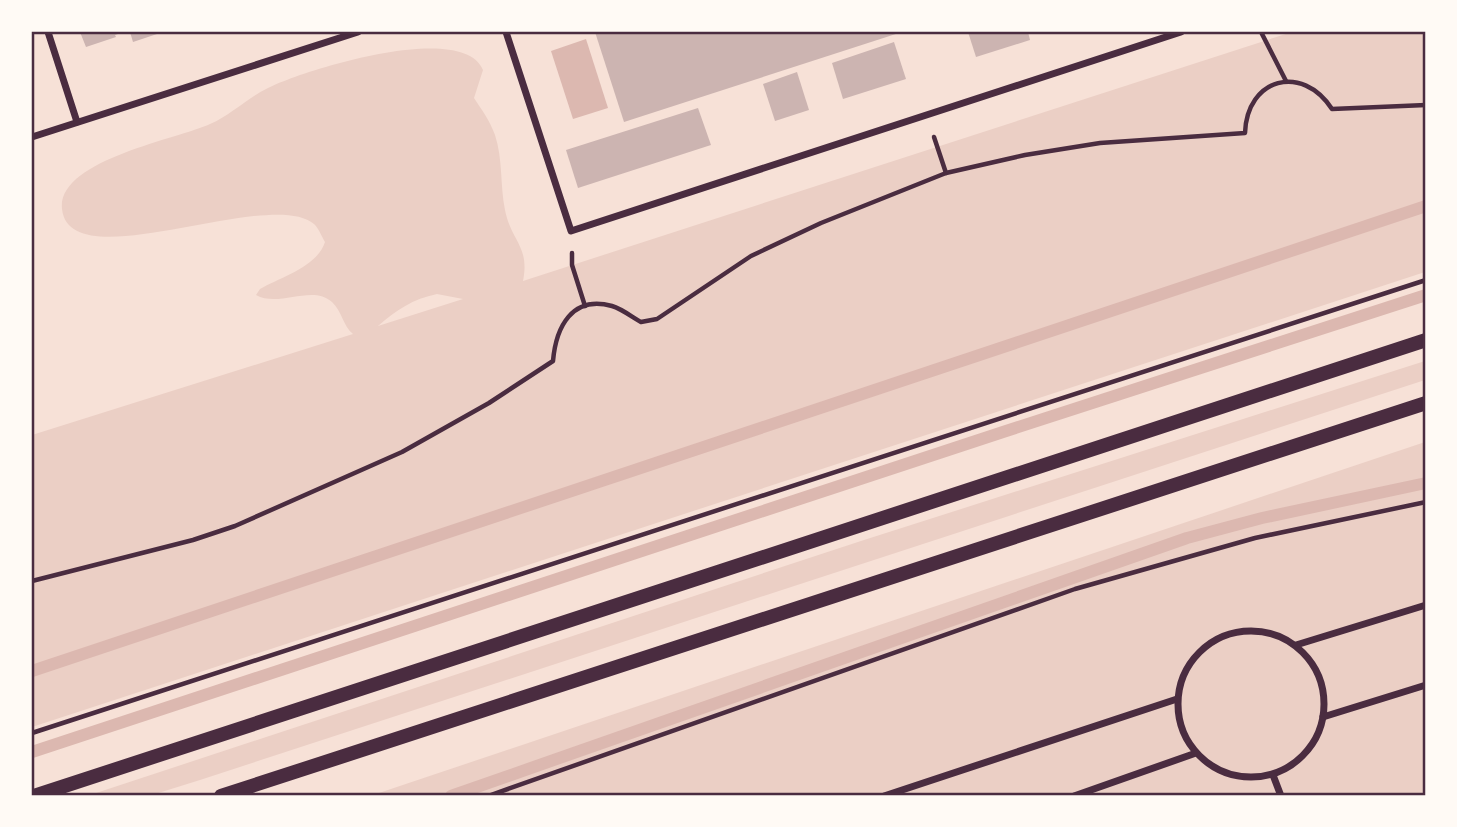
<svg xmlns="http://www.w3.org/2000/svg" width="1457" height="827" font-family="Roboto,sans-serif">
  <rect width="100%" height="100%" fill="#f7e1d7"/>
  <!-- green -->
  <g fill="#ebcfc5" fill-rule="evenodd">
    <path d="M 1292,32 L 1425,32 L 1425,272 L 32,727 L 32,435 L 353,334 C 343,326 342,311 332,302 C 312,284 279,308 256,295 L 260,289 C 281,277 317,267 325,242 C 322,237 318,227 314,224 C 270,186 70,281 62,209 C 57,160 178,139 210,124 C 231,115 247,98 268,88 C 303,70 463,20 483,70 L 474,98 C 482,110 490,121 495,135 C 503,159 500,186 505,210 C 511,241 530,246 523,281 ZM 437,294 L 463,299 L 378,326 C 396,310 413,299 437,294 Z"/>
    <path d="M 1425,361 L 1425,380 L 200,780 L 152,795 L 90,795 L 864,540 Z"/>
    <path d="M 1425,442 L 1425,795 L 373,795 Z"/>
  </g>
  <!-- water -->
  <path fill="#dcb8b0" d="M 586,39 L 608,108 L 573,119 L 551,51 Z"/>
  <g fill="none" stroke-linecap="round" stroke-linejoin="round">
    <!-- stream -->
    <g stroke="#dcb8b0" stroke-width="12">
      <path d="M 32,671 L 1426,206"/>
      <path d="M 32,752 L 1003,432 L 1426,295"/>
      <path d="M 451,796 L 1187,538 L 1262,518 L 1426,483"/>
    </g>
  </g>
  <!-- building -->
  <g fill="#ccb4b1">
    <path d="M 80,32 L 124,32 L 115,35 L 116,37 L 86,47 Z"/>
    <path d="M 130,32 L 163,32 L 133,42 Z"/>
    <path d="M 595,32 L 902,32 L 624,122 Z"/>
    <path d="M 968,32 L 1028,32 L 1030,40 L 976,57 Z"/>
    <path d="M 894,42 L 906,79 L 843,99 L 832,63 Z"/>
    <path d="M 797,72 L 809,110 L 775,121 L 763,84 Z"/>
    <path d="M 698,108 L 711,145 L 578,188 L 566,150 Z"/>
  </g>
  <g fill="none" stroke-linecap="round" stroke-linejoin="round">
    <!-- path -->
    <g stroke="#4a2c40" stroke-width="4.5">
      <path d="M 1261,32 L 1286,81"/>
      <path d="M 934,137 L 946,173"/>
      <path d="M 572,253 L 572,265 L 585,306"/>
      <path d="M 32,581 L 193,540 L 235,526 L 402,452 L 489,403 L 553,361 C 556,327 572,295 612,306 C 622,309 632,317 641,322 L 657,319 L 751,256 L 821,223 L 946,173 L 1025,155 L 1100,143 L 1245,133 C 1247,78 1302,63 1332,109 L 1426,105"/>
      <path d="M 32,733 L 1426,280"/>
      <path d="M 488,796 L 1075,589 L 1255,538 L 1426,502"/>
    </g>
    <!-- minor -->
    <g stroke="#4a2c40" stroke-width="7">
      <path d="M 48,32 L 77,122"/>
      <path d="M 506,32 L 571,231 L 1181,32"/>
      <path d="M 32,137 L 358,32"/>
      <circle cx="1251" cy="704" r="73"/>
      <path d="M 1296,645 L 1426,605"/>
      <path d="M 1323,717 L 1426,685"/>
      <path d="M 1273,775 L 1281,796"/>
      <path d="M 884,796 L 1177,699"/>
      <path d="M 1074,796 L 1196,753"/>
    </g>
    <!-- secondary -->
    <g stroke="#4a2c40" stroke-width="14">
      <path d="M 34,796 L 1426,340"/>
      <path d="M 221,796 L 1426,403"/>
    </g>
  </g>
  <!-- border -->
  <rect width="1457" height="827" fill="none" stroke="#fffaf5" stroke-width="66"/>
  <rect x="33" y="33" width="1391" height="761" fill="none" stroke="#4a2c40" stroke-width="2.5"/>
</svg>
